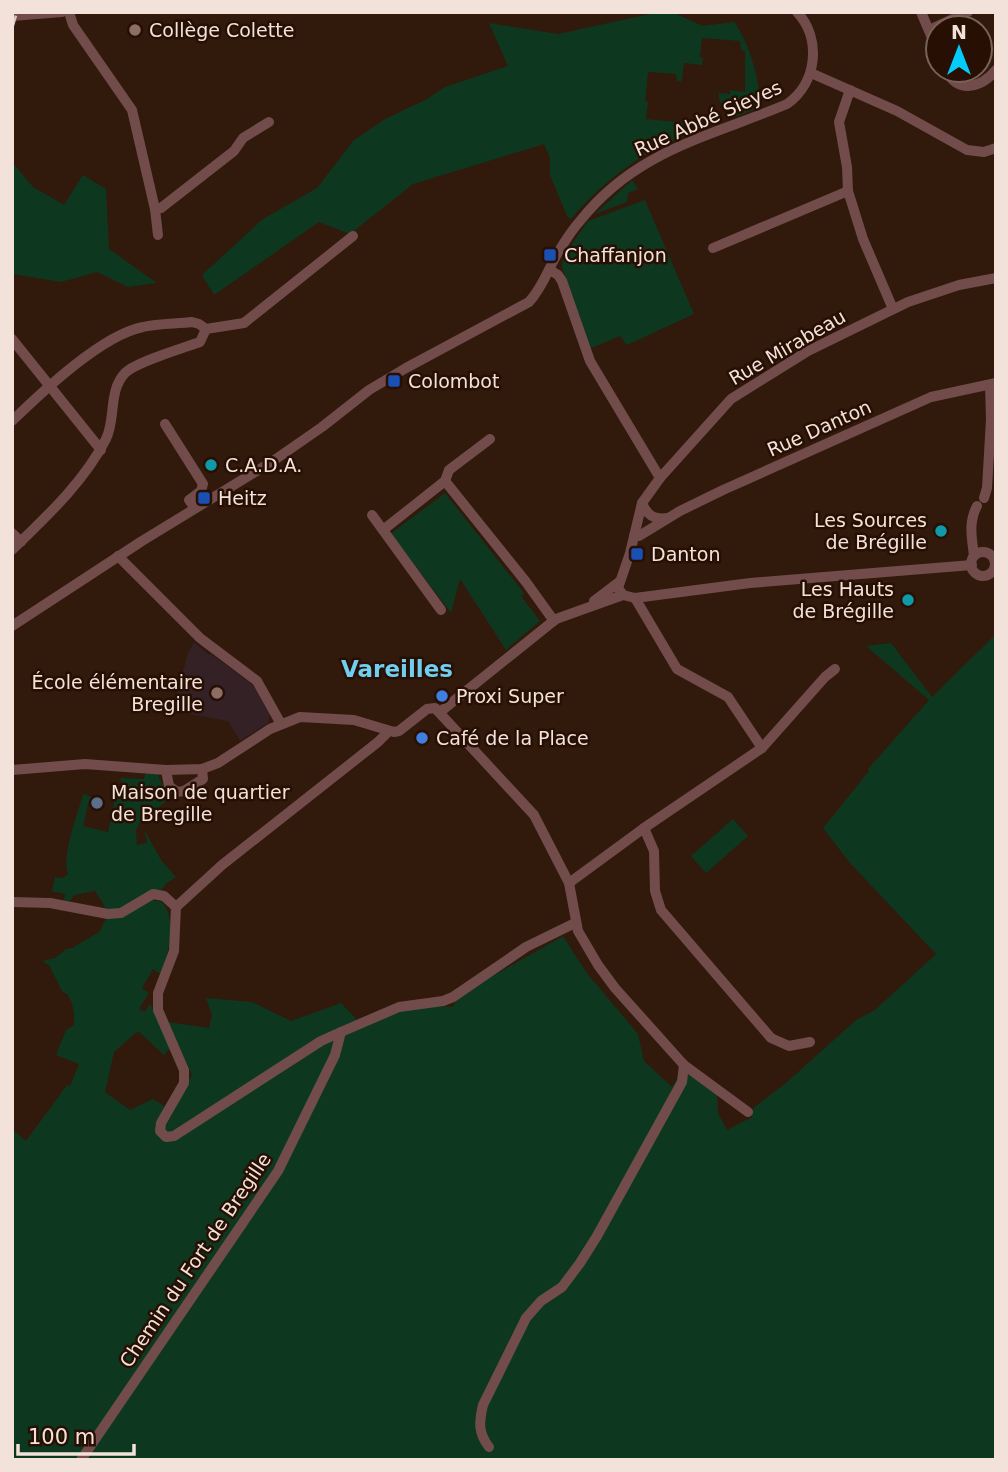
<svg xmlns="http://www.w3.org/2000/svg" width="1008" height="1472" font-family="'DejaVu Sans',sans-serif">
  <rect width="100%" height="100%" fill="#31190c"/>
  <!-- education -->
  <path fill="#342125" d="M 194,642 L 209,655 L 211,654 L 253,685 L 270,714 L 268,723 L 240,741 L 228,721 L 172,711 L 188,653 Z"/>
  <!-- green -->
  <g fill="#0d381f">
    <path d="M 659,12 L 676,12 L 676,14 L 703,26 L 734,22 C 750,44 760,80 760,107 L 733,118 L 729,117 L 719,99 L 719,93 L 730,94 L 730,90 L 745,92 L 745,51 L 741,50 L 740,41 L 702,38 L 700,57 L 703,58 L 702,65 L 684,63 L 682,81 L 677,81 L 676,74 L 648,72 L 645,101 L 648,102 L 646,119 L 685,123 L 684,136 C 639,153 602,183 571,219 L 567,216 L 550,175 L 550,158 L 544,144 L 413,184 L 350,234 L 319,222 L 214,295 L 202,275 L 263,219 L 317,188 L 354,140 L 385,119 L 427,99 L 445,87 L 508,66 L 489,23 L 558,34 Z"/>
    <path d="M 12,162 L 33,187 L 64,205 L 83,175 L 106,189 L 109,249 L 157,283 L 128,287 L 97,272 L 61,282 L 13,274 Z"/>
    <path d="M 632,180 L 638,189 L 628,193 L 627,202 L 595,214 Z"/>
    <path d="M 645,200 L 694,314 L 627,345 L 620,336 L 589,349 L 562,267 L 563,257 L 588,221 Z"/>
    <path d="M 445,493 L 524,593 L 521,596 L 540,621 L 506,650 L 460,579 L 451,613 L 392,535 L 393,532 Z"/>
    <path d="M 996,634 L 996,1460 L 12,1460 L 12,1129 L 26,1141 L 67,1085 L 70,1086 L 79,1064 L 56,1055 L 66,1030 L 74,1025 C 74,1013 74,1002 66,993 L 63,993 L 49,965 L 42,961 L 55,958 L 66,949 L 72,948 L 99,932 L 107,917 L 152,900 L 162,902 C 178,921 169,953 160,974 L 153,969 L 142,988 L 149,993 L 139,1009 L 145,1012 L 150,1003 L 170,1048 L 164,1055 L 138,1031 L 114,1052 L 105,1092 L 130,1110 L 153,1099 L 172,1111 L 192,1075 L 168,1022 L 209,1028 L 212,1015 L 206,998 L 252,1002 L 291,1021 L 341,1003 L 358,1021 L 425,1005 L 453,1007 L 459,995 L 563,936 L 586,972 L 638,1034 L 644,1061 L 672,1087 L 682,1070 L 717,1093 L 718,1113 L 727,1130 L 752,1117 L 752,1109 L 787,1082 L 856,1020 L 875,1010 L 936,954 L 850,863 L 823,828 L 869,771 L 868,769 L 929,700 L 866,646 L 891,643 L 932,697 Z"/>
    <path d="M 145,774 L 157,774 L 165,789 L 165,802 L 139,824 L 136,830 L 137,845 L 147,843 L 144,829 L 161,860 L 176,877 L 167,883 L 161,890 C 140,891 128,912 107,910 L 95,891 L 74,895 L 70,901 L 64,900 L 65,894 L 52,891 L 55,877 L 63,878 L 68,874 C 61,856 78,814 83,794 L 92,797 L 91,801 L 89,801 L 83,826 L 108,832 L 114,804 L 113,795 L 123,787 L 120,778 L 144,779 Z"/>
    <path d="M 733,819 L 748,836 L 706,873 L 691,856 Z"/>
  </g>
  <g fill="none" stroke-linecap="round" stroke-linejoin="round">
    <!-- minor -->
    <g stroke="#714c4b" stroke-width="10">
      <path d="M 69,12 L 73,25 L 132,110 L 155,209 L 161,208 L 234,151 L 243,138 L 269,122"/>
      <path d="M 921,12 L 938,52"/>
      <path d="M 12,16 L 62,12"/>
      <path d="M 929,30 L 968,12"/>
      <path d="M 946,70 C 957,95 982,87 996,70"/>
      <path d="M 811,73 L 897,111 L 967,150 L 984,152 L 996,148"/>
      <path d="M 850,90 L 839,122 L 847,167 L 848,191 L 863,239 L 893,309"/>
      <path d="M 155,209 L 158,235"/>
      <path d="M 713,248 L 848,191"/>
      <path d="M 550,270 L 558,275 L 562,281 L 590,361 L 660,478"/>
      <path d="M 12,339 L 101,450"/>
      <path d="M 12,421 C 43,391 102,335 143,327 C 159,323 176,324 192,322 L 199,324 L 206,329 L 244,323 L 353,236"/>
      <path d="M 165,424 L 203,484 L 201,491 L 189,500 L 195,508"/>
      <path d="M 445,481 L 526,582 L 554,621"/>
      <path d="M 984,498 L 987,488 L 991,419 L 990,385"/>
      <path d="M 642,503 C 647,516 655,520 668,518"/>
      <path d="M 372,515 L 441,610"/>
      <path d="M 383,530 L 445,481 L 449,470 L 490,439"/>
      <path d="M 12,533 L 21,542"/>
      <path d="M 634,536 L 639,536 L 680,511 L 723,490 L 931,397 L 996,383"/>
      <path d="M 12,550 C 46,517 84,482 106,439 C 116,419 108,391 125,373 C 136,362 183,348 200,342 L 206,329"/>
      <circle cx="983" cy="564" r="12"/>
      <path d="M 118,556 L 200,638 L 257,681 L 281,724"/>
      <path d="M 974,556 C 972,538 968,523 977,506"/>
      <path d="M 972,565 L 750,583 L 635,598 L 623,595 L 618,588 L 630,553 L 642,503 L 660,478 L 731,399 L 808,351 L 908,302 L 959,285 L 996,278"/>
      <path d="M 635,598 L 677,669 L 728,697 L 762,748"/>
      <path d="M 594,601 L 619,582"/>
      <path d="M 12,626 L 142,541 L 273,461 L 322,427 L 369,390 L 406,368 L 529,302 C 542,288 547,272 556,256 C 563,244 571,231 580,221 C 636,150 709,137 787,104 C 817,83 822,39 797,12"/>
      <path d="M 440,712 L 556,619 L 623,595"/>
      <path d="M 12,770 L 85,764 L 166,770 L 202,769 L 218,763 L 270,729 L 300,717 L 354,720 L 394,732 L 399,731 L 427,709 L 435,708 L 534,815 L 569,883 L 578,931 L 598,965 L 615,988 L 684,1065 L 748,1112"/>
      <path d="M 166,770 L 169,786 L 177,792 L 184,791 L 203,779 L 202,769"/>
      <path d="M 644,828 L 654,851 L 655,891 L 661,910 L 771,1038 L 789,1046 L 810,1042"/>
      <path d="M 569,883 L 644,828 L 762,748 L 825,677 L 835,669"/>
      <path d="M 12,902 L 50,903 L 108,914 L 121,913 L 153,894 L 164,896 L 176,907 L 174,951 L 158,993 L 158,1010 L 184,1070 L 184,1083 L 161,1123 L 160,1131 L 166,1137 L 174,1136 L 321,1041 L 341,1032 L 335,1055 L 278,1171 L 81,1460"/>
      <path d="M 176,907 L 222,865 L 378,742 L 389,731"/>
      <path d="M 341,1032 L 399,1007 L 443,1001 L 453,997 L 526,947 L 575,923"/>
      <path d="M 489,1447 C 478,1433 479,1422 483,1405 L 526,1318 L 541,1301 L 562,1287 L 580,1263 L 597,1236 L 682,1082 L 684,1065"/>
    </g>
    <!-- rail -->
    <path stroke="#dbc9bf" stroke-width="2.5" stroke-dasharray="14 7" stroke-linecap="butt" d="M 12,29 L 17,12"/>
  </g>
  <!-- markers -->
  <g fill="#8d6e63" stroke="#270f04" stroke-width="2.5">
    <circle cx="135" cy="30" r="7"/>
    <circle cx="217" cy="693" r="7"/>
  </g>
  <g fill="#1a4fb4" stroke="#270f04" stroke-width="2.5">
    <rect x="543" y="248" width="14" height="14" rx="3.5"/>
    <rect x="387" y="374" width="14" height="14" rx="3.5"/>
    <rect x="197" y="491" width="14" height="14" rx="3.5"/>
    <rect x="630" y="547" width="14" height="14" rx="3.5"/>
  </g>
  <g fill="#0f9aa8" stroke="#270f04" stroke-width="2.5">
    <circle cx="211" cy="465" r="7"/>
    <circle cx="941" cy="531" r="7"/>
    <circle cx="908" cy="600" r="7"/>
  </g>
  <g fill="#3f7fe0" stroke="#270f04" stroke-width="2.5">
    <circle cx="442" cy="696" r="7"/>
    <circle cx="422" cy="738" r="7"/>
  </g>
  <circle fill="#5c6f8a" stroke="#270f04" stroke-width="2.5" cx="97" cy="803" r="7"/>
  <g text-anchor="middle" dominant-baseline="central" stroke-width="5" stroke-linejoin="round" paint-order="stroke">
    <!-- poi labels -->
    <g font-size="19" fill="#f3e2d9" stroke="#270f04" text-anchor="start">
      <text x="149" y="30">Collège Colette</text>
      <text x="564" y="255">Chaffanjon</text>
      <text x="408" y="381">Colombot</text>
      <text x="225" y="465">C.A.D.A.</text>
      <text x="218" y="498">Heitz</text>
      <text x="927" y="520" text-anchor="end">Les Sources<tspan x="927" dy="22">de Brégille</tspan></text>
      <text x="651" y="554">Danton</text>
      <text x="894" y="589" text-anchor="end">Les Hauts<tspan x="894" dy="22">de Brégille</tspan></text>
      <text x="203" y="682" text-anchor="end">École élémentaire<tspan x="203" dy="22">Bregille</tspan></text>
      <text x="456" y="696">Proxi Super</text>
      <text x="436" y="738">Café de la Place</text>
      <text x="111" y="792">Maison de quartier<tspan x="111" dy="22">de Bregille</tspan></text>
    </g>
    <!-- street labels -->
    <g font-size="19" fill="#f3e2d9" stroke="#270f04">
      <text transform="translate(708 118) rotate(-24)">Rue Abbé Sieyes</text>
      <text transform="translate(787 347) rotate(-30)">Rue Mirabeau</text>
      <text transform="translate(819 428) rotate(-24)">Rue Danton</text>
      <text transform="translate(195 1260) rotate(-56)">Chemin du Fort de Bregille</text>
    </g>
    <!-- quarter labels -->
    <g font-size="23" font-weight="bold" fill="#70cfee" stroke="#270f04">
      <text x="397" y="669">Vareilles</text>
    </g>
  </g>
  <!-- border -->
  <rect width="1008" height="1472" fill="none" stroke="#f3e2d9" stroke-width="28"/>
  <!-- north arrow -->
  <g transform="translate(959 49)"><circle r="33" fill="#270f04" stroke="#796359" stroke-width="2"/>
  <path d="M0-5L12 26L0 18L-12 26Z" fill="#04cbf9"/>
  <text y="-10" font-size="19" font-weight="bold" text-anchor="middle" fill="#f3e2d9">N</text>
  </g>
  <!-- scale -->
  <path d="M18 1444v10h116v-10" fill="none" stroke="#f3e2d9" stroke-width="3.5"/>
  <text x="28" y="1444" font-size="21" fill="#f3e2d9" stroke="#270f04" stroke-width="5" paint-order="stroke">100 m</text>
</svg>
